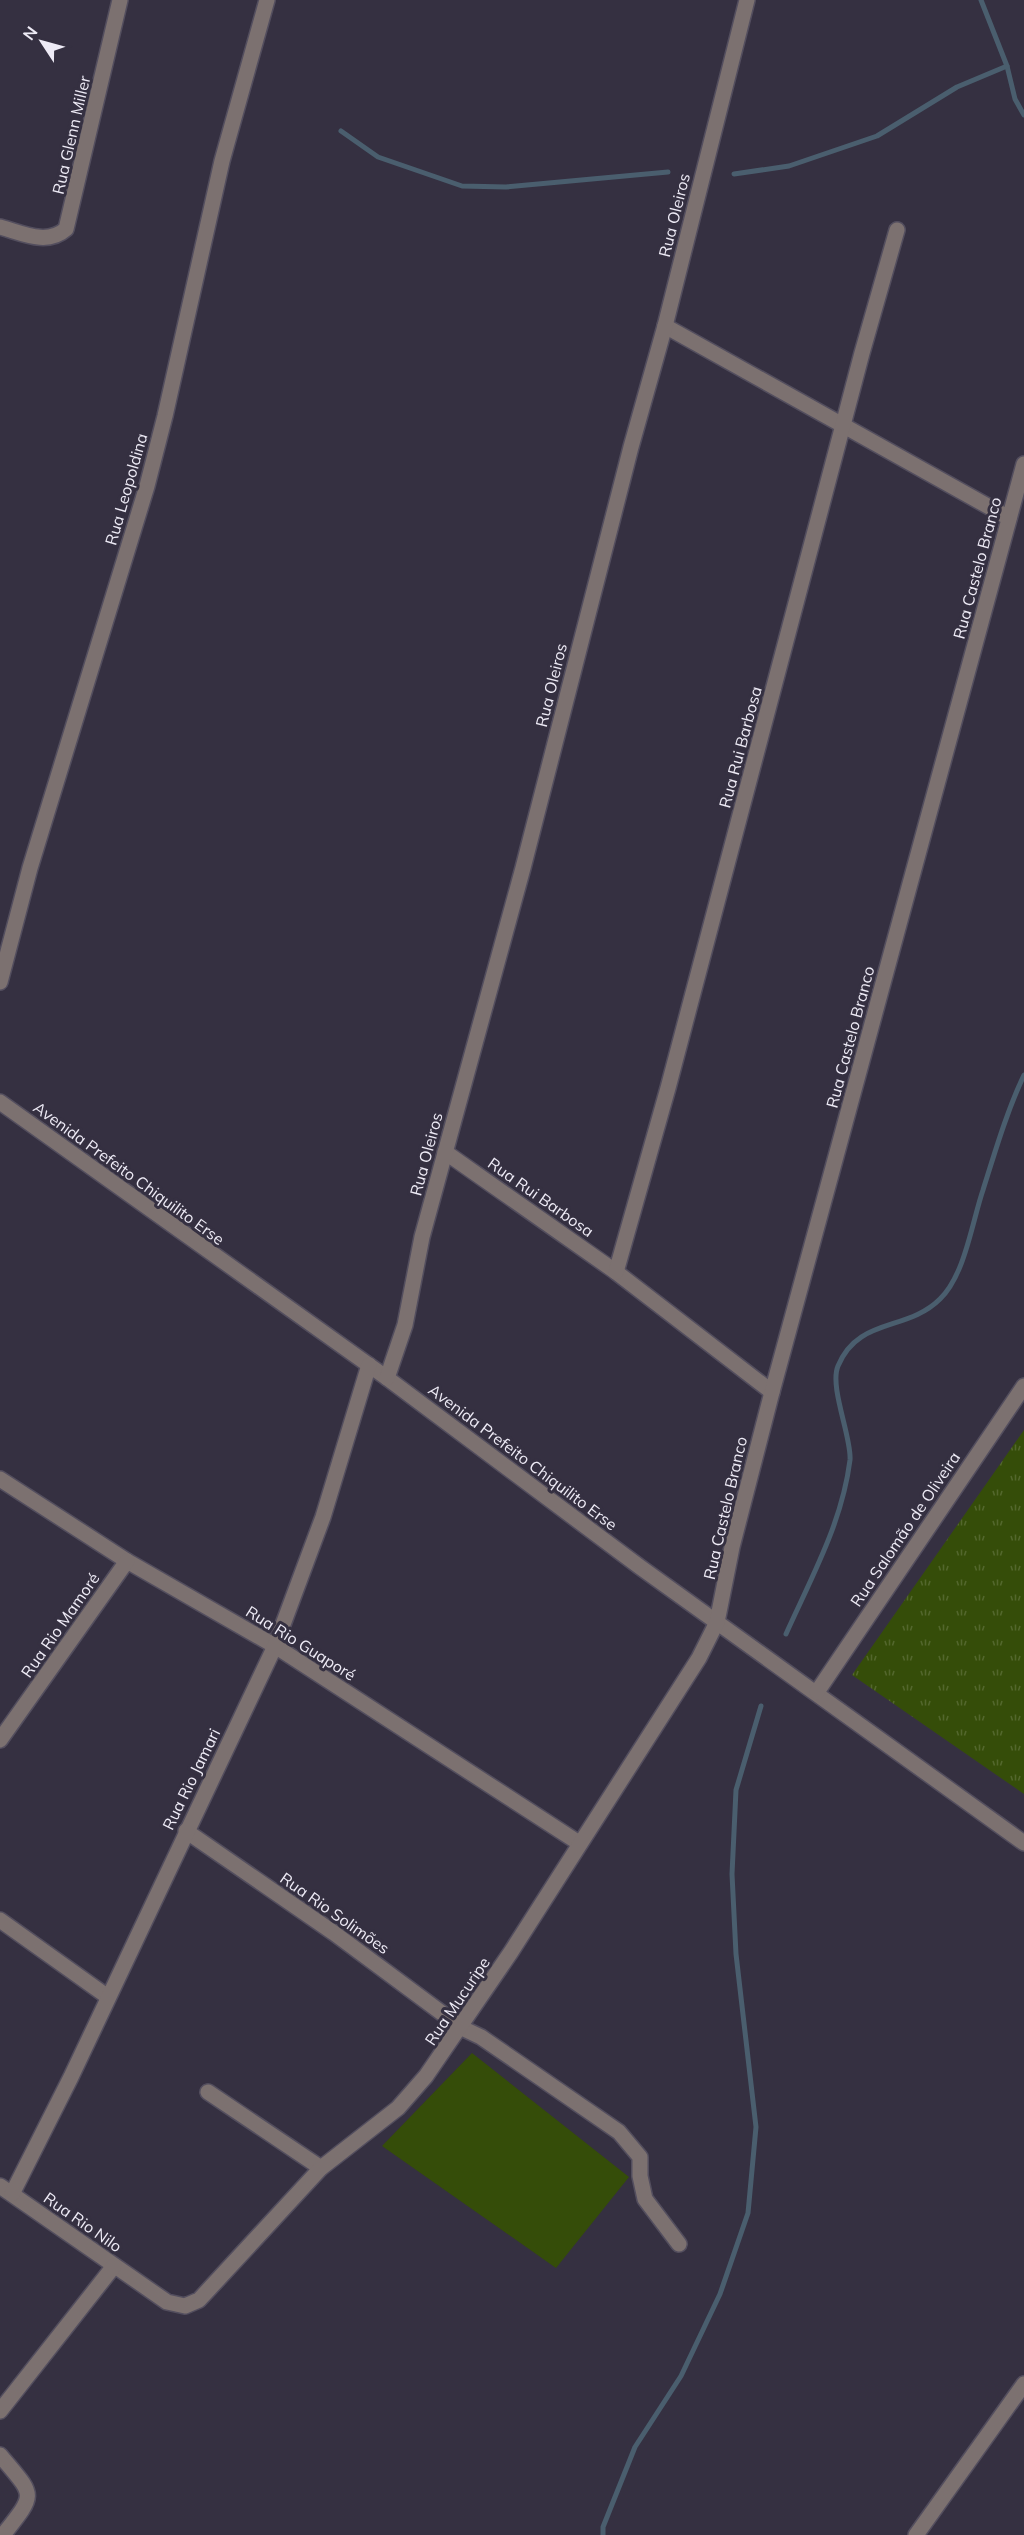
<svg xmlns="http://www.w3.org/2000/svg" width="1024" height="2535" font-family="Mulish,sans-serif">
  <defs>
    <pattern id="grass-tufts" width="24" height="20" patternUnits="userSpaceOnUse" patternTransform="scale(1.5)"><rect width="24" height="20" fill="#354d09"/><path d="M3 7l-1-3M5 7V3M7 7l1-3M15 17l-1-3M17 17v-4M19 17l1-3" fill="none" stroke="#53672d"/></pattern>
  </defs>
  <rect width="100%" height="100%" fill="#353041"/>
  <!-- grass -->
  <path fill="url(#grass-tufts)" d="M 1024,1430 L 1024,1794 L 852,1675 Z"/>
  <!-- pitch -->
  <path fill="#354d09" d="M 472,2053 L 629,2177 L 556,2268 L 382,2146 Z"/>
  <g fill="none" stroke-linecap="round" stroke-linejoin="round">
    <!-- stream -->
    <g stroke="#4a5e6e" stroke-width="5">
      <path d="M 981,0 L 1007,66 L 1015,99 L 1024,115"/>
      <path d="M 341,131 L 378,157 L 462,186 L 506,187 L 668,172"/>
      <path d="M 734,174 L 789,166 L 877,136 L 957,87 L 1007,66"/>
      <path d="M 786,1634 C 812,1576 842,1523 850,1460 C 852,1438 829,1387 838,1366 C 858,1317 907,1332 940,1299 C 965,1275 972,1222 983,1190 C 995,1152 1007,1111 1024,1075"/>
      <path d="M 603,2535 L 603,2527 L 635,2447 L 681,2376 L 720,2294 L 748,2213 L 756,2127 L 736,1954 L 732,1874 L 736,1790 L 761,1706"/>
    </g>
    <defs>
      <g id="minor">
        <path d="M 0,227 C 22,233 47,246 66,229 L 120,0"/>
        <path d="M 665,326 L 1009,518"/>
        <path d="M 0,982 L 30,868 L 147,486 L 165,416 L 222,161 L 267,0"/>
        <path d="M 0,1102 L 387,1378 L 640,1567 L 1024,1843"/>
        <path d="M 445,1152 L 616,1272 L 772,1392"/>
        <path d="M 616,1272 L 668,1088 L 862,353 L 897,230"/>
        <path d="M 387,1378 L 405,1325 L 422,1237 L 523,868 L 631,447 L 665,326 L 747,0"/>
        <path d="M 0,1479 L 127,1561 L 275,1646 L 579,1843"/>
        <path d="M 817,1692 L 1024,1386"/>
        <path d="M 0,1740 L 127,1561"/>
        <path d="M 186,1831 L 334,1933 L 462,2028 L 481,2037 L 619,2132 L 640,2157 L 640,2176 L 645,2199 L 679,2244"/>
        <path d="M 0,1920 L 108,1997"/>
        <path d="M 208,2092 L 321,2168"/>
        <path d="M 0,2186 L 167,2302 L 185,2306 L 199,2300 L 321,2168 L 398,2108 L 426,2076 L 511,1952 L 699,1658 L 717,1622 L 732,1547 L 772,1392 L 1024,464"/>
        <path d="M 12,2194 L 71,2077 L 275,1646 L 323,1517 L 369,1365"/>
        <path d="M 0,2411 L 114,2266"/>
        <path d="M 0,2455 C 35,2497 37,2492 3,2535"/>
        <path d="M 916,2535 L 1024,2384"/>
      </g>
    </defs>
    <!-- minor casing -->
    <use href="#minor" stroke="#534e5e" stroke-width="18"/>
    <!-- minor -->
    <use href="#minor" stroke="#7c7170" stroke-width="15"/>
  </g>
  <g text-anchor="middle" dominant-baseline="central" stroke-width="6" stroke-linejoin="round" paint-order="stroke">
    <!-- street labels -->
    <g font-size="16" fill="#eeebf6" stroke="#353041">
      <text transform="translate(71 135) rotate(-77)">Rua Glenn Miller</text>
      <text transform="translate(674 215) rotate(-76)">Rua Oleiros</text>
      <text transform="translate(126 489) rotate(-74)">Rua Leopoldina</text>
      <text transform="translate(977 568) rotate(-75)">Rua Castelo Branco</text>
      <text transform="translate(551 685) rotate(-76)">Rua Oleiros</text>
      <text transform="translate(740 747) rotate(-75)">Rua Rui Barbosa</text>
      <text transform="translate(850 1037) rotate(-75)">Rua Castelo Branco</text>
      <text transform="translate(426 1154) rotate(-75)">Rua Oleiros</text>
      <text transform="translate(129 1173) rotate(36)">Avenida Prefeito Chiquilito Erse</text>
      <text transform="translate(541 1197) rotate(35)">Rua Rui Barbosa</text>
      <text transform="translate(523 1457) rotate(37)">Avenida Prefeito Chiquilito Erse</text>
      <text transform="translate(725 1508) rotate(-77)">Rua Castelo Branco</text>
      <text transform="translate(905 1529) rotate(-56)">Rua Salomão de Oliveira</text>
      <text transform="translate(60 1625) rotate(-55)">Rua Rio Mamoré</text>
      <text transform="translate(301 1643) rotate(32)">Rua Rio Guaporé</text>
      <text transform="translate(191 1779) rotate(-64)">Rua Rio Jamari</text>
      <text transform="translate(335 1913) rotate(35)">Rua Rio Solimões</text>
      <text transform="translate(457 2001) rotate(-56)">Rua Mucuripe</text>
      <text transform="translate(83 2222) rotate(35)">Rua Rio Nilo</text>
    </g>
  </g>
  <!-- north arrow -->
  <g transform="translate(42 42) rotate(306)" stroke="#353041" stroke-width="4.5" paint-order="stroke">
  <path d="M0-4.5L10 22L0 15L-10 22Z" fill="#eeebf6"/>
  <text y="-9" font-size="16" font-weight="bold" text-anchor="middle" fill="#eeebf6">N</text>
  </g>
</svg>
